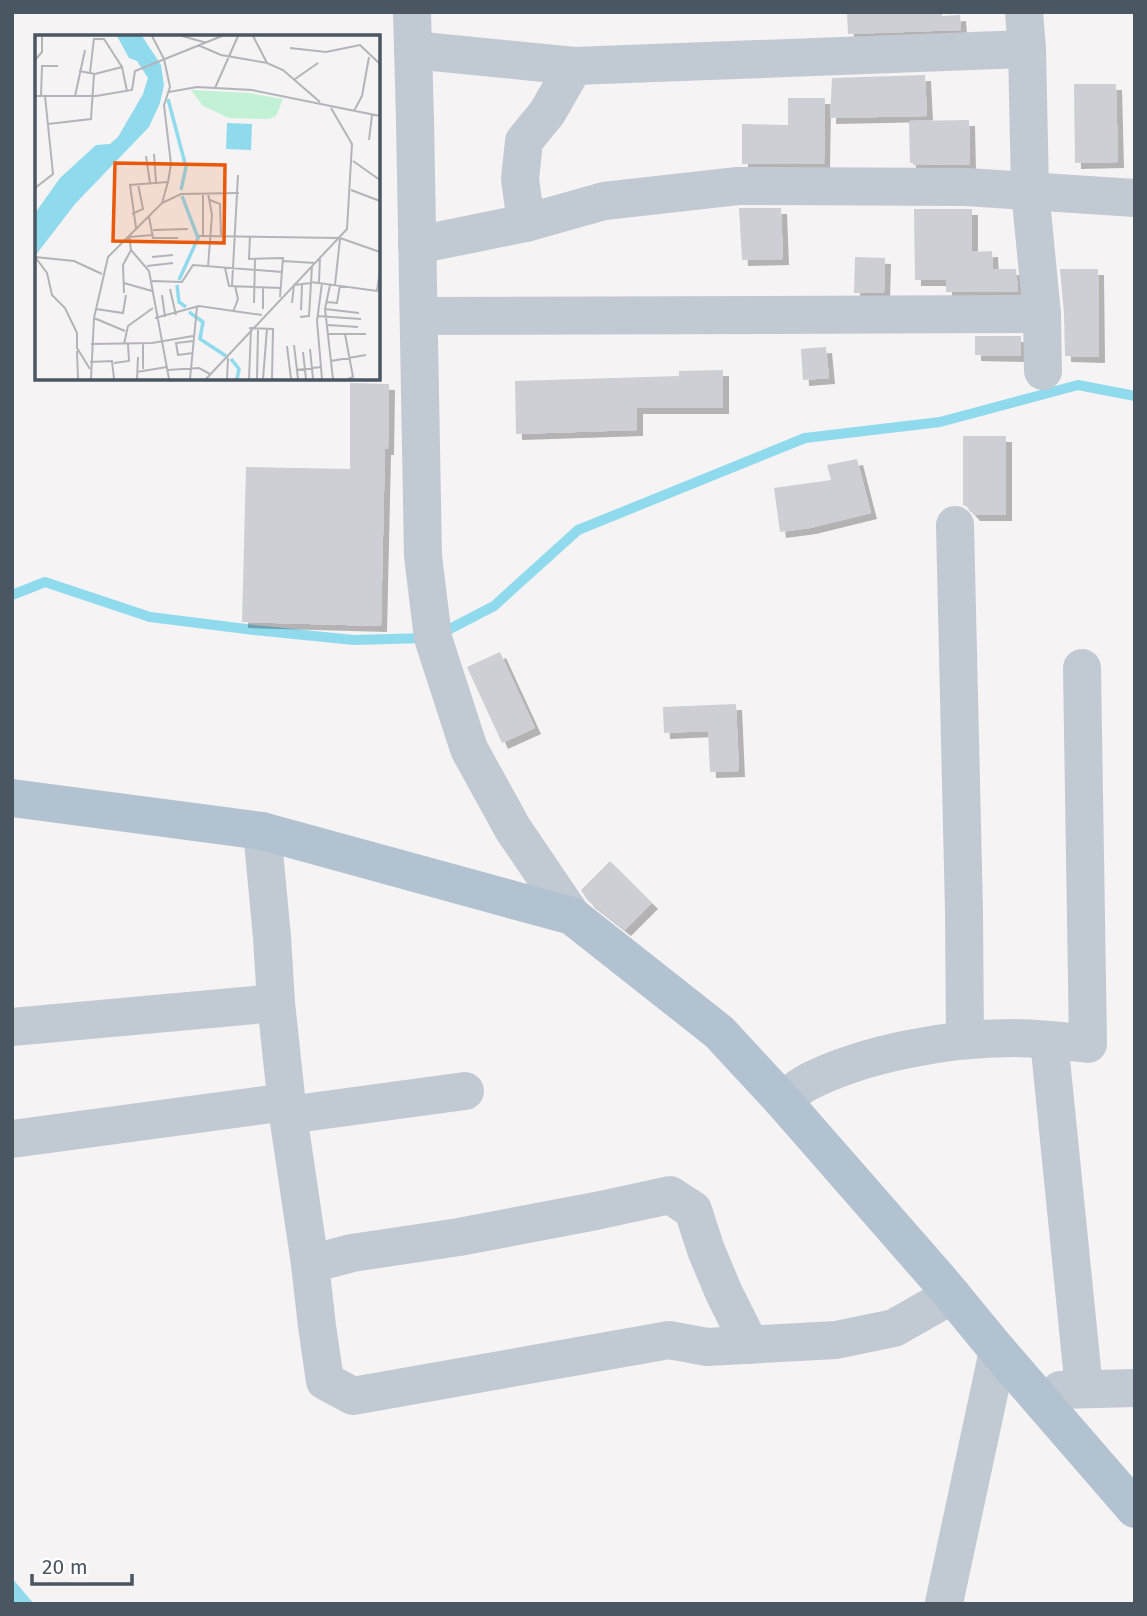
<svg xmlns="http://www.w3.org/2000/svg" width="1147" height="1616" font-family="'Fira Sans',sans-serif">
  <defs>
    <filter id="shadow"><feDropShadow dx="6" dy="6" stdDeviation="0" flood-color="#0004"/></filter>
  </defs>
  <rect width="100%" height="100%" fill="#f5f3f3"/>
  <!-- water -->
  <path fill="#90daee" d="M 12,1578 L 34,1604 L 12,1604 Z"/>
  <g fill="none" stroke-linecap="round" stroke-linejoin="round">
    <!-- stream -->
    <g stroke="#90daee" stroke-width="10">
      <path d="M 12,595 L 45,582 L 150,617 L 254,630 L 354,640 L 426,638"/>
      <path d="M 440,634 L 494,606 L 578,530 L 805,438 L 940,422 L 1078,385 L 1135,396"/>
    </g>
  </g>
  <!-- building -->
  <g fill="#cdcfd5" filter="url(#shadow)">
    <path d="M 847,12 L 942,12 L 942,16 L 960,15 L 961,30 L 848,34 Z"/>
    <path d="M 925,75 L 927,116 L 830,118 L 832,78 Z"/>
    <path d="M 1074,84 L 1116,84 L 1118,162 L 1075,163 Z"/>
    <path d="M 788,98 L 825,98 L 824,164 L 742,164 L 742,124 L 788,125 Z"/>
    <path d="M 969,120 L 970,165 L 913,165 L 913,163 L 910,163 L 909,121 Z"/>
    <path d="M 739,208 L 781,208 L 783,259 L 742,260 Z"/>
    <path d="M 914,209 L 972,209 L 972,252 L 992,251 L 993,269 L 1016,269 L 1018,292 L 946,292 L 946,280 L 915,280 Z"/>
    <path d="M 855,257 L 885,258 L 884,293 L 854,293 Z"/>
    <path d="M 1060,269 L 1098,269 L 1099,357 L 1065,356 L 1064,314 Z"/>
    <path d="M 975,336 L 1021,336 L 1021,356 L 975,355 Z"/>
    <path d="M 826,347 L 829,378 L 803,380 L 801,349 Z"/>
    <path d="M 723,370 L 723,408 L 637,408 L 637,430 L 516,434 L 515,381 L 679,376 L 679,371 Z"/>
    <path d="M 350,383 L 389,384 L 388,449 L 385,449 L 381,626 L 242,622 L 246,467 L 350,469 Z"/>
    <path d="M 963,436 L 1006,436 L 1006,515 L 974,515 L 966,506 L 963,505 Z"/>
    <path d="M 857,459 L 871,513 L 810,528 L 780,532 L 774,488 L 831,480 L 827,465 Z"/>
    <path d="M 500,652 L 535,728 L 502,743 L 467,667 Z"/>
    <path d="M 736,704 L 739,771 L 710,772 L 708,731 L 664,733 L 663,707 Z"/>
    <path d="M 610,861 L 652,903 L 625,930 L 588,901 L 581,890 Z"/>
  </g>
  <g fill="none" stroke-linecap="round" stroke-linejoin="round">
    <!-- minor -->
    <g stroke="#c1cad2" stroke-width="38">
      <path d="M 412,12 L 415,120 L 423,556 L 433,638 L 469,749 L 513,829 L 572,916"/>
      <path d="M 1024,12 L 1027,49 L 1030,191 L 1042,314 L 1043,371"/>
      <path d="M 413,50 L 574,66"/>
      <path d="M 526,223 L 520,179 L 524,141 L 547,113 L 574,66 L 1027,49"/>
      <path d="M 417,245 L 526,223 L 604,201 L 738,186 L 966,187 L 1135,198"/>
      <path d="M 419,316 L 1042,314"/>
      <path d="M 955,525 L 964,911 L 965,1040"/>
      <path d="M 262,831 L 272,937 L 276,1003 L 288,1115 L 310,1264 L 317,1326 L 325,1381 L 353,1396 L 669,1340 L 707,1347 L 836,1340 L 894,1328 L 952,1295"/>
      <path d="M 12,1027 L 276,1003"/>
      <path d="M 1049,1040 L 1084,1389"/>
      <path d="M 782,1100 C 790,1094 799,1087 808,1082 C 865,1053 949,1038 1013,1038 C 1038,1038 1063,1041 1088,1044 L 1082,668"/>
      <path d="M 288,1115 L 465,1091"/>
      <path d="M 12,1139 L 287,1102"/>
      <path d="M 310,1264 L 352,1253 L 459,1237 L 596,1211 L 670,1195 L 693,1210 L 706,1250 L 724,1293 L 750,1345"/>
      <path d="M 1060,1390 L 1135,1388"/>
      <path d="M 944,1603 L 998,1351"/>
    </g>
    <!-- primary -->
    <path stroke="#b3c2d1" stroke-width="38" d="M 12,798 L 262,831 L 572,916 L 719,1032 L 782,1100 L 942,1283 L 998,1351 L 1135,1509"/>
  </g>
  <!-- overview -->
  <g transform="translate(35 35)">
    <rect width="345" height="345" fill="#f5f3f3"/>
    <path d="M 156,55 L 214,58 L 248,64 L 241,81 L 234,84 L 194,83 L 168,71 Z" fill="#c3f1d5"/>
    <path d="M 82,1 L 107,1 L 126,30 L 129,50 L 125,68 L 114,92 L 40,169 L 0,221 L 1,177 L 25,143 L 61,110 L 75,109 L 83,102 L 108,59 L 113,43 L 102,26 L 94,23 ZM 192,88 L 217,89 L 216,115 L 191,114 Z" fill="#90daee"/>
    <path fill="none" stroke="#90daee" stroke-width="3.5" d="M 133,64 L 151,132 L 146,155M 144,245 L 163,203 L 147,161M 142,250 L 144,267 L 151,272M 154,277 L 168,287 L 165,304 L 191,321M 196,324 L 204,334 L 202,344"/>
    <path fill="none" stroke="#b1b4b9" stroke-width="2" d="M 147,1 L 172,8M 58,4 L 69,4 L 87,32M 163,10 L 186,20 L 232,28 L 218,1M 255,13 L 291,17 L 325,10 L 345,29M 0,25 L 7,17 L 7,1M 232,28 L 248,35 L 285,67M 44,36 L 60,39 L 87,32 L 92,56M 55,38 L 59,3M 260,44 L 283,28M 180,53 L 203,1M 134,57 L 162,52 L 217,55 L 345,81M 0,61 L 61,61 L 97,55 L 100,36 L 187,1M 6,61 L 7,31 L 23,31M 40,61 L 50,15M 319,76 L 327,61 L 334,22M 13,89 L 56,84 L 59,39M 334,105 L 337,80M 119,119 L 121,147M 111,121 L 115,148M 318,126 L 345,145M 0,153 L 18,139 L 10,61M 316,155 L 345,166M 175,165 L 185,169 L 186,200M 127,168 L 146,159 L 204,158M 97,179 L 108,174 L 103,149M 114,182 L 118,203 L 143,203M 101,193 L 95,150 L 133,147M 118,195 L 153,194M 94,200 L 96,215 L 114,236 L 134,344M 164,201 L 305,203 L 345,217M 168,201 L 168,158M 215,201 L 214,224 L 248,223 L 245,262M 94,202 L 118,200M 0,222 L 12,238 L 17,260 L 30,273 L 42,298 L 42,313 L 55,334M 0,222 L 39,226 L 67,239M 117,222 L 138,220M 248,226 L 280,228M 112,231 L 138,228M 173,232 L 177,180 L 173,158M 190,233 L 194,251 L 246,253M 117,246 L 147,247 L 158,230 L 247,237M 276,247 L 342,256 L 345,236M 284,247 L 285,222M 89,248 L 117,256M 287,248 L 282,286 L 287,344M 295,250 L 290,274 L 298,344M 300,250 L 305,204M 197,251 L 203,140M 135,254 L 141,280M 89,258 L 88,230 L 96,215M 127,260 L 130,282M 292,267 L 302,268 L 305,250M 219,268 L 220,224M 257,268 L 259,250 L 276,248M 61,274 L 88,278 L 91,260M 228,274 L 228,252M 290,274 L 324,278M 266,275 L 267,249M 198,277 L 203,264 L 200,251M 282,281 L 326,284M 265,282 L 274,281 L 277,231M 59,283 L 90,296M 120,283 L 164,271 L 227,280M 293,290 L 323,292M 214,293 L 238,294 L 237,344M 293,299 L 331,299M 310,299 L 318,342 L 313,344M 108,308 L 108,334M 56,309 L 117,308 L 158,301M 89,309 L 93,291 L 118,273M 259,310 L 263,344M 252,311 L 256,344M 275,314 L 278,344M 42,316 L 43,344M 268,317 L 271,344M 158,318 L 143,320 L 141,308 L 158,306M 296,326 L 331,320M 55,327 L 77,326 L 79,344M 79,328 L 94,326 L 93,309M 132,335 L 164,333 L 175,339M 261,335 L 286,332M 102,337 L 132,332M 56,344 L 59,283 L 73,222 L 127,168 L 133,147 L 136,129 L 129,70 L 135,52 L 129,24 L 117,1M 102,344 L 103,322M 155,344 L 162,272M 171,344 L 312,194 L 317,109 L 296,73M 192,344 L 193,323M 214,344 L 216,294M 222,344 L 223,295M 228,344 L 232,294"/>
    <path fill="#e8590c" fill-opacity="0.15" stroke="#e8590c" stroke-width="3.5" d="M 80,128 L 190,130 L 189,208 L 78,206 Z"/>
    <rect width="345" height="345" fill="none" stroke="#4a5661" stroke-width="3.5"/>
  </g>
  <!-- border -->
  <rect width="1147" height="1616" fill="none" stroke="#4a5661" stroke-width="28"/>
  <!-- scale -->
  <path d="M32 1574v10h100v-10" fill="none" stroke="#4a5661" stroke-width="3.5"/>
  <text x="42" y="1574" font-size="21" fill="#4a5661" stroke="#ffffff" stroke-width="5" paint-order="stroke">20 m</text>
</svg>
